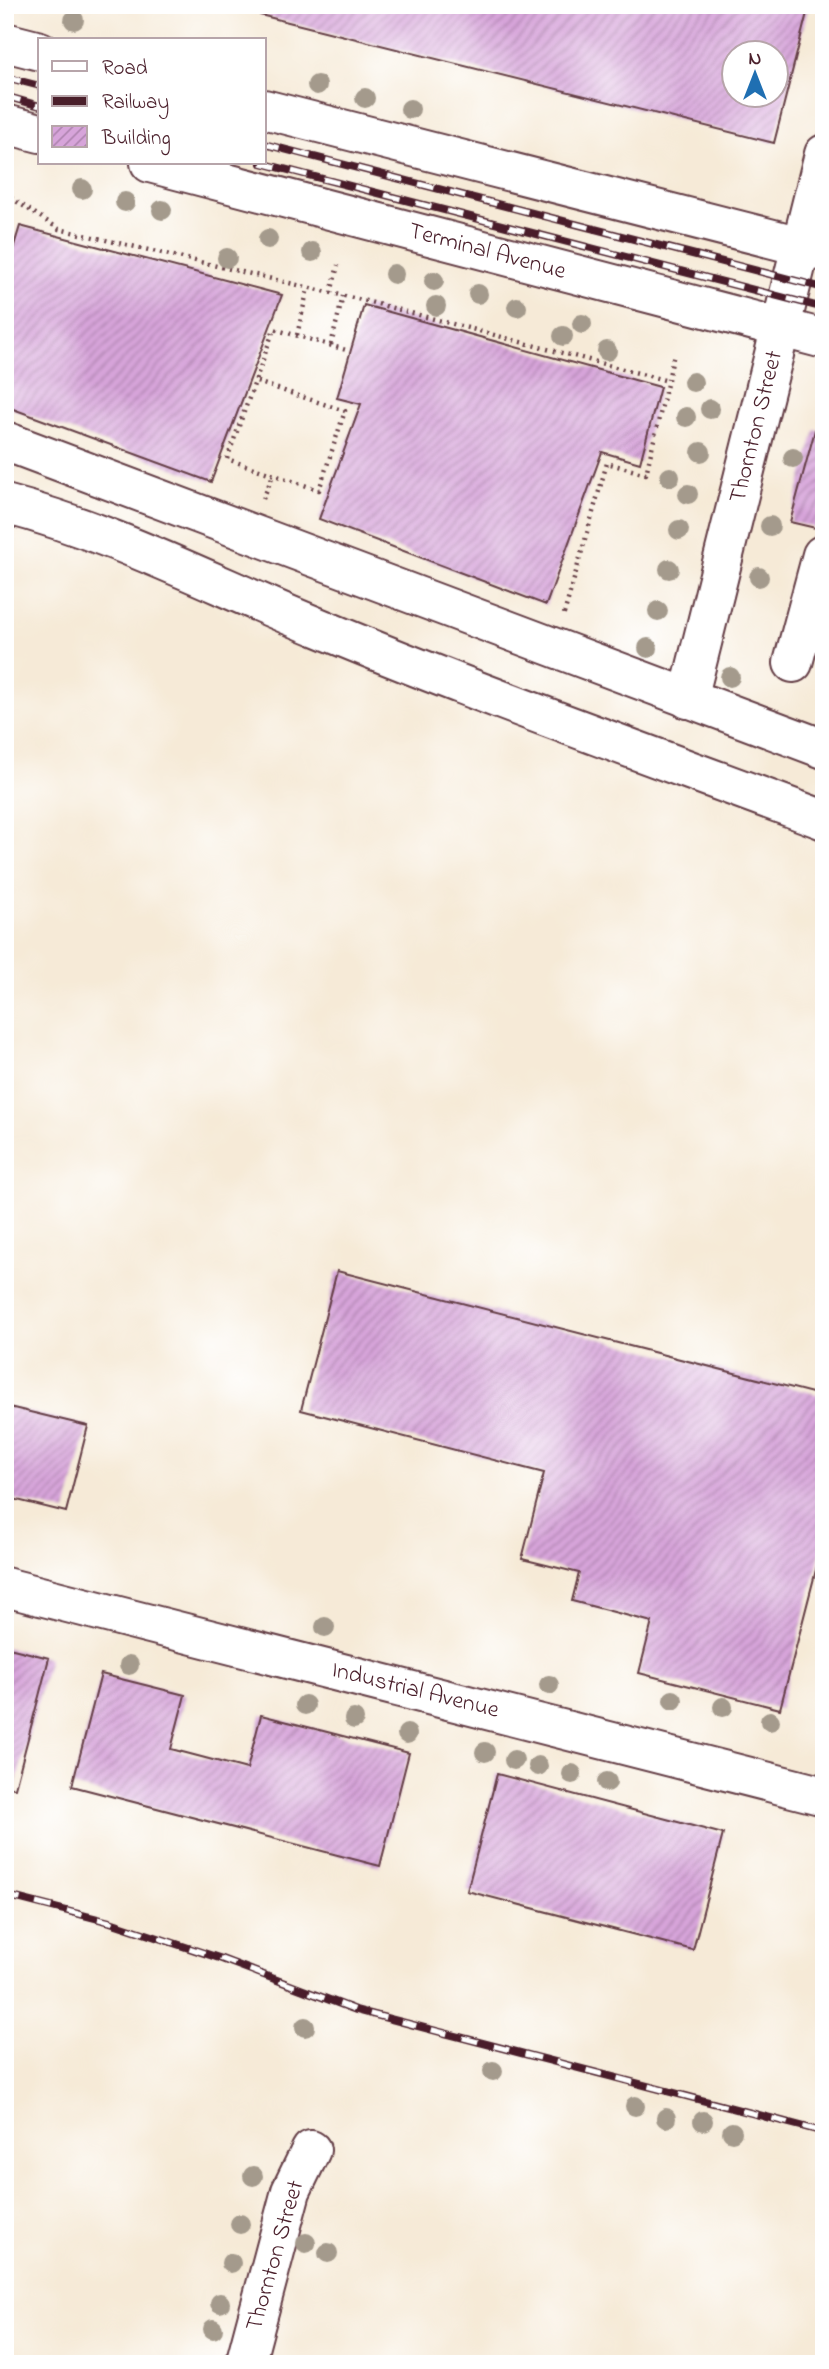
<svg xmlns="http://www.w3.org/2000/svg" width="829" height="2369" font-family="'Indie Flower',sans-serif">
  <defs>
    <pattern id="building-hatch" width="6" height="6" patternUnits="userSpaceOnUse" patternTransform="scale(1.75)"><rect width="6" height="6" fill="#d7a4da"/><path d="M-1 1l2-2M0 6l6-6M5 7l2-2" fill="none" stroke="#b085b1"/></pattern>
  </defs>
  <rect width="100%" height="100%" fill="#fff"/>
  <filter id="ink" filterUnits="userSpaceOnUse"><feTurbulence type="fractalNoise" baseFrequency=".0143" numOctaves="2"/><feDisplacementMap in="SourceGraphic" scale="14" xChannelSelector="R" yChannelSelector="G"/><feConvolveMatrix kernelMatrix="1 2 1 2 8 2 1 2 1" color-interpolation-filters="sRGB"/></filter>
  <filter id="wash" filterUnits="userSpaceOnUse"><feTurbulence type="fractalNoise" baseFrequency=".00686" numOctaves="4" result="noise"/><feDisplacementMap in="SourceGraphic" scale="28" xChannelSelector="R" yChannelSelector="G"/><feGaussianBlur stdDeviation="1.57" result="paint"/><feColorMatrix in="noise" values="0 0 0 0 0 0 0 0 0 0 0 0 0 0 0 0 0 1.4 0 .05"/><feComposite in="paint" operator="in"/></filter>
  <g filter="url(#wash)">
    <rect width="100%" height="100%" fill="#f6ead7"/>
    <g id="blocks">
      <!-- building -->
      <g fill="url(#building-hatch)" fill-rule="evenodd">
        <path d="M 261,5 L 809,5 L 774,143 L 260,15 ZM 734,52 L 776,52 L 776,94 L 734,94 Z"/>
        <path d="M 20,226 L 282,295 L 211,482 L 5,406 L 5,275 Z"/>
        <path d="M 364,305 L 660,387 L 640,463 L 602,452 L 546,605 L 319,519 L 361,404 L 337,398 Z"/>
        <path d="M 815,430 L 824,431 L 824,530 L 790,522 Z"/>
        <path d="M 337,1271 L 824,1396 L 824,1539 L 780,1709 L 639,1673 L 652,1622 L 572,1601 L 579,1573 L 522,1559 L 544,1473 L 301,1410 Z"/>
        <path d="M 5,1406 L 88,1426 L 66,1512 L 5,1497 Z"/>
        <path d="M 5,1647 L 49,1658 L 15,1788 L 5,1787 Z"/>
        <path d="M 101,1674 L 185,1695 L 171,1749 L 247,1769 L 261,1715 L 409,1753 L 380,1866 L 72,1786 Z"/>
        <path d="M 497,1774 L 723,1834 L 693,1950 L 467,1891 Z"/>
      </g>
    </g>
  </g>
  <g filter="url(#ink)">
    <use href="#blocks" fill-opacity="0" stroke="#643d45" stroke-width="2"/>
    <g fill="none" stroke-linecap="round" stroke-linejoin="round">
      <defs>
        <g id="minor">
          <path d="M 5,441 L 824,749"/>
          <path d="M 5,504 C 116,533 214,585 320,628 C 486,697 656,757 824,820"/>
          <path d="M 793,663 L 822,555"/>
          <path d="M 688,699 L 824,154"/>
          <path d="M 5,1587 L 824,1796"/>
          <path d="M 245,2364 L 291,2191 L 311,2150"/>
        </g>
        <g id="major">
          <path d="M 5,42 L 40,51"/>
          <path d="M 264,109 L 824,252"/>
          <path d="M 5,124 L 40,133"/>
          <path d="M 150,163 L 824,339"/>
        </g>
      </defs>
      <!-- minor casing -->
      <use href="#minor" stroke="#643d45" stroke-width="42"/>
      <!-- major casing -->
      <use href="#major" stroke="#643d45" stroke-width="42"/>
      <!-- path -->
      <g stroke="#643d45" stroke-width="4.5" stroke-dasharray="2 5" stroke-linecap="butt">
        <path d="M 5,194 L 59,229 L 366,301 L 668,381"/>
        <path d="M 331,293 L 338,265"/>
        <path d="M 297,335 L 308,288"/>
        <path d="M 331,345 L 343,296"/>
        <path d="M 257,382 L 345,411 L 319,490 L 227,459 L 274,329 L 346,350"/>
        <path d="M 263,499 L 273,475"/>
        <path d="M 564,614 L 607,463 L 646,474 L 674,354"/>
      </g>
      <!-- minor -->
      <use href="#minor" stroke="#fff" stroke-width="38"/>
      <!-- major -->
      <use href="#major" stroke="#fff" stroke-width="38"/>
      <defs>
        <g id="rail">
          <path d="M 5,77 L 40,86"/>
          <path d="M 5,96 L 40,106"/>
          <path d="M 264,144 L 824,288"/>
          <path d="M 261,163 L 824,308"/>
          <path d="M 5,1895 L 110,1922 L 219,1958 L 356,2010 L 824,2132"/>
        </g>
      </defs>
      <!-- rail casing -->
      <use href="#rail" stroke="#4a1f2b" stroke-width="8"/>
      <!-- rail -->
      <use href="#rail" stroke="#fff" stroke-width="5" stroke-dasharray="16" stroke-linecap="butt"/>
    </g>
    <!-- trees -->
    <g fill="#a49a8c">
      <circle cx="74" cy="20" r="10"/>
      <circle cx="317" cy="85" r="10"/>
      <circle cx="365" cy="98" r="10"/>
      <circle cx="410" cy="109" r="10"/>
      <circle cx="82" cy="189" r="10"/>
      <circle cx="125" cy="202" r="10"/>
      <circle cx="162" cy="210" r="10"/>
      <circle cx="268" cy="239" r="10"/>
      <circle cx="312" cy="252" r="10"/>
      <circle cx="227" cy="258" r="10"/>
      <circle cx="394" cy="274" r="10"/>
      <circle cx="434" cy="281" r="10"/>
      <circle cx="478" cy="294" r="10"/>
      <circle cx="436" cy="306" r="10"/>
      <circle cx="517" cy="307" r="10"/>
      <circle cx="582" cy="324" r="10"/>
      <circle cx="563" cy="336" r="10"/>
      <circle cx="607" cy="351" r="10"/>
      <circle cx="693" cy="382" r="10"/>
      <circle cx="710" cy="409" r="10"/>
      <circle cx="686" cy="417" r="10"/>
      <circle cx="701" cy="452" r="10"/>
      <circle cx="793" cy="458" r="10"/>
      <circle cx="670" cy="477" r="10"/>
      <circle cx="688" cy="494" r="10"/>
      <circle cx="770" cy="526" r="10"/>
      <circle cx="679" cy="530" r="10"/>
      <circle cx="669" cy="569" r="10"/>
      <circle cx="759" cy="577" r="10"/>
      <circle cx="658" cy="611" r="10"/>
      <circle cx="648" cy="648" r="10"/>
      <circle cx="730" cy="677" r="10"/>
      <circle cx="325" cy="1627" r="10"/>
      <circle cx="129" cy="1665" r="10"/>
      <circle cx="549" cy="1685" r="10"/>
      <circle cx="673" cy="1700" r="10"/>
      <circle cx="305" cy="1705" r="10"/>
      <circle cx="723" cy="1707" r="10"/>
      <circle cx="354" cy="1719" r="10"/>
      <circle cx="770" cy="1721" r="10"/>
      <circle cx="407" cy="1734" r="10"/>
      <circle cx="485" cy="1752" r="10"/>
      <circle cx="514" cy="1760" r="10"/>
      <circle cx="538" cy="1766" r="10"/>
      <circle cx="572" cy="1774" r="10"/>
      <circle cx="607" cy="1782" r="10"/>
      <circle cx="305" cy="2027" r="10"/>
      <circle cx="493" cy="2071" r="10"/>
      <circle cx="635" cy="2106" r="10"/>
      <circle cx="666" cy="2118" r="10"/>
      <circle cx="703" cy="2121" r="10"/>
      <circle cx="732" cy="2132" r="10"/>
      <circle cx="253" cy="2176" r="10"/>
      <circle cx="240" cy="2224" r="10"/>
      <circle cx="306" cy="2243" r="10"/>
      <circle cx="328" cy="2253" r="10"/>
      <circle cx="231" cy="2263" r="10"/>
      <circle cx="220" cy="2303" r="10"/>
      <circle cx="213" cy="2329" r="10"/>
    </g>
  </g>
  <g text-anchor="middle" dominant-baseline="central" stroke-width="5" stroke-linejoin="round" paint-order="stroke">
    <!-- street labels -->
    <g font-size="24" fill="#4a1f2b" stroke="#fff">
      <text transform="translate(487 252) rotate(15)">Terminal Avenue</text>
      <text transform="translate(757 427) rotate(-76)">Thornton Street</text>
      <text transform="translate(415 1691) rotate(14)">Industrial Avenue</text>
      <text transform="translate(276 2256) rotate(-74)">Thornton Street</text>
    </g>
  </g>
  <!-- margin -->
  <rect width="829" height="2369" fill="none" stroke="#fff" stroke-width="28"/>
  <!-- legend -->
  <rect x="38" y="38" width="228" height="126" fill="#ffffff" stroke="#b7a5aa" stroke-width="2"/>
  <rect x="52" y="61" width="35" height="10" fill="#ffffff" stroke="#b7a5aa" stroke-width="2"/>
  <text x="102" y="74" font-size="21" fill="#4a1f2b">Road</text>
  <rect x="52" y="96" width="35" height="10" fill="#4a1f2b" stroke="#b7a5aa" stroke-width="2"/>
  <text x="102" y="108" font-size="21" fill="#4a1f2b">Railway</text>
  <rect x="52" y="126" width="35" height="21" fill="url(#building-hatch)" stroke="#b7a5aa" stroke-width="2"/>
  <text x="102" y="144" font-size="21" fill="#4a1f2b">Building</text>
  <!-- north arrow -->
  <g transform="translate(755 74)"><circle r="33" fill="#ffffff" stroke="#b7a5aa" stroke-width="2"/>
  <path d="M0-5L12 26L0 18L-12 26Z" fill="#1f6fb2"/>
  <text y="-10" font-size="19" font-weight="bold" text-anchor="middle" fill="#4a1f2b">N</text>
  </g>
</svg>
